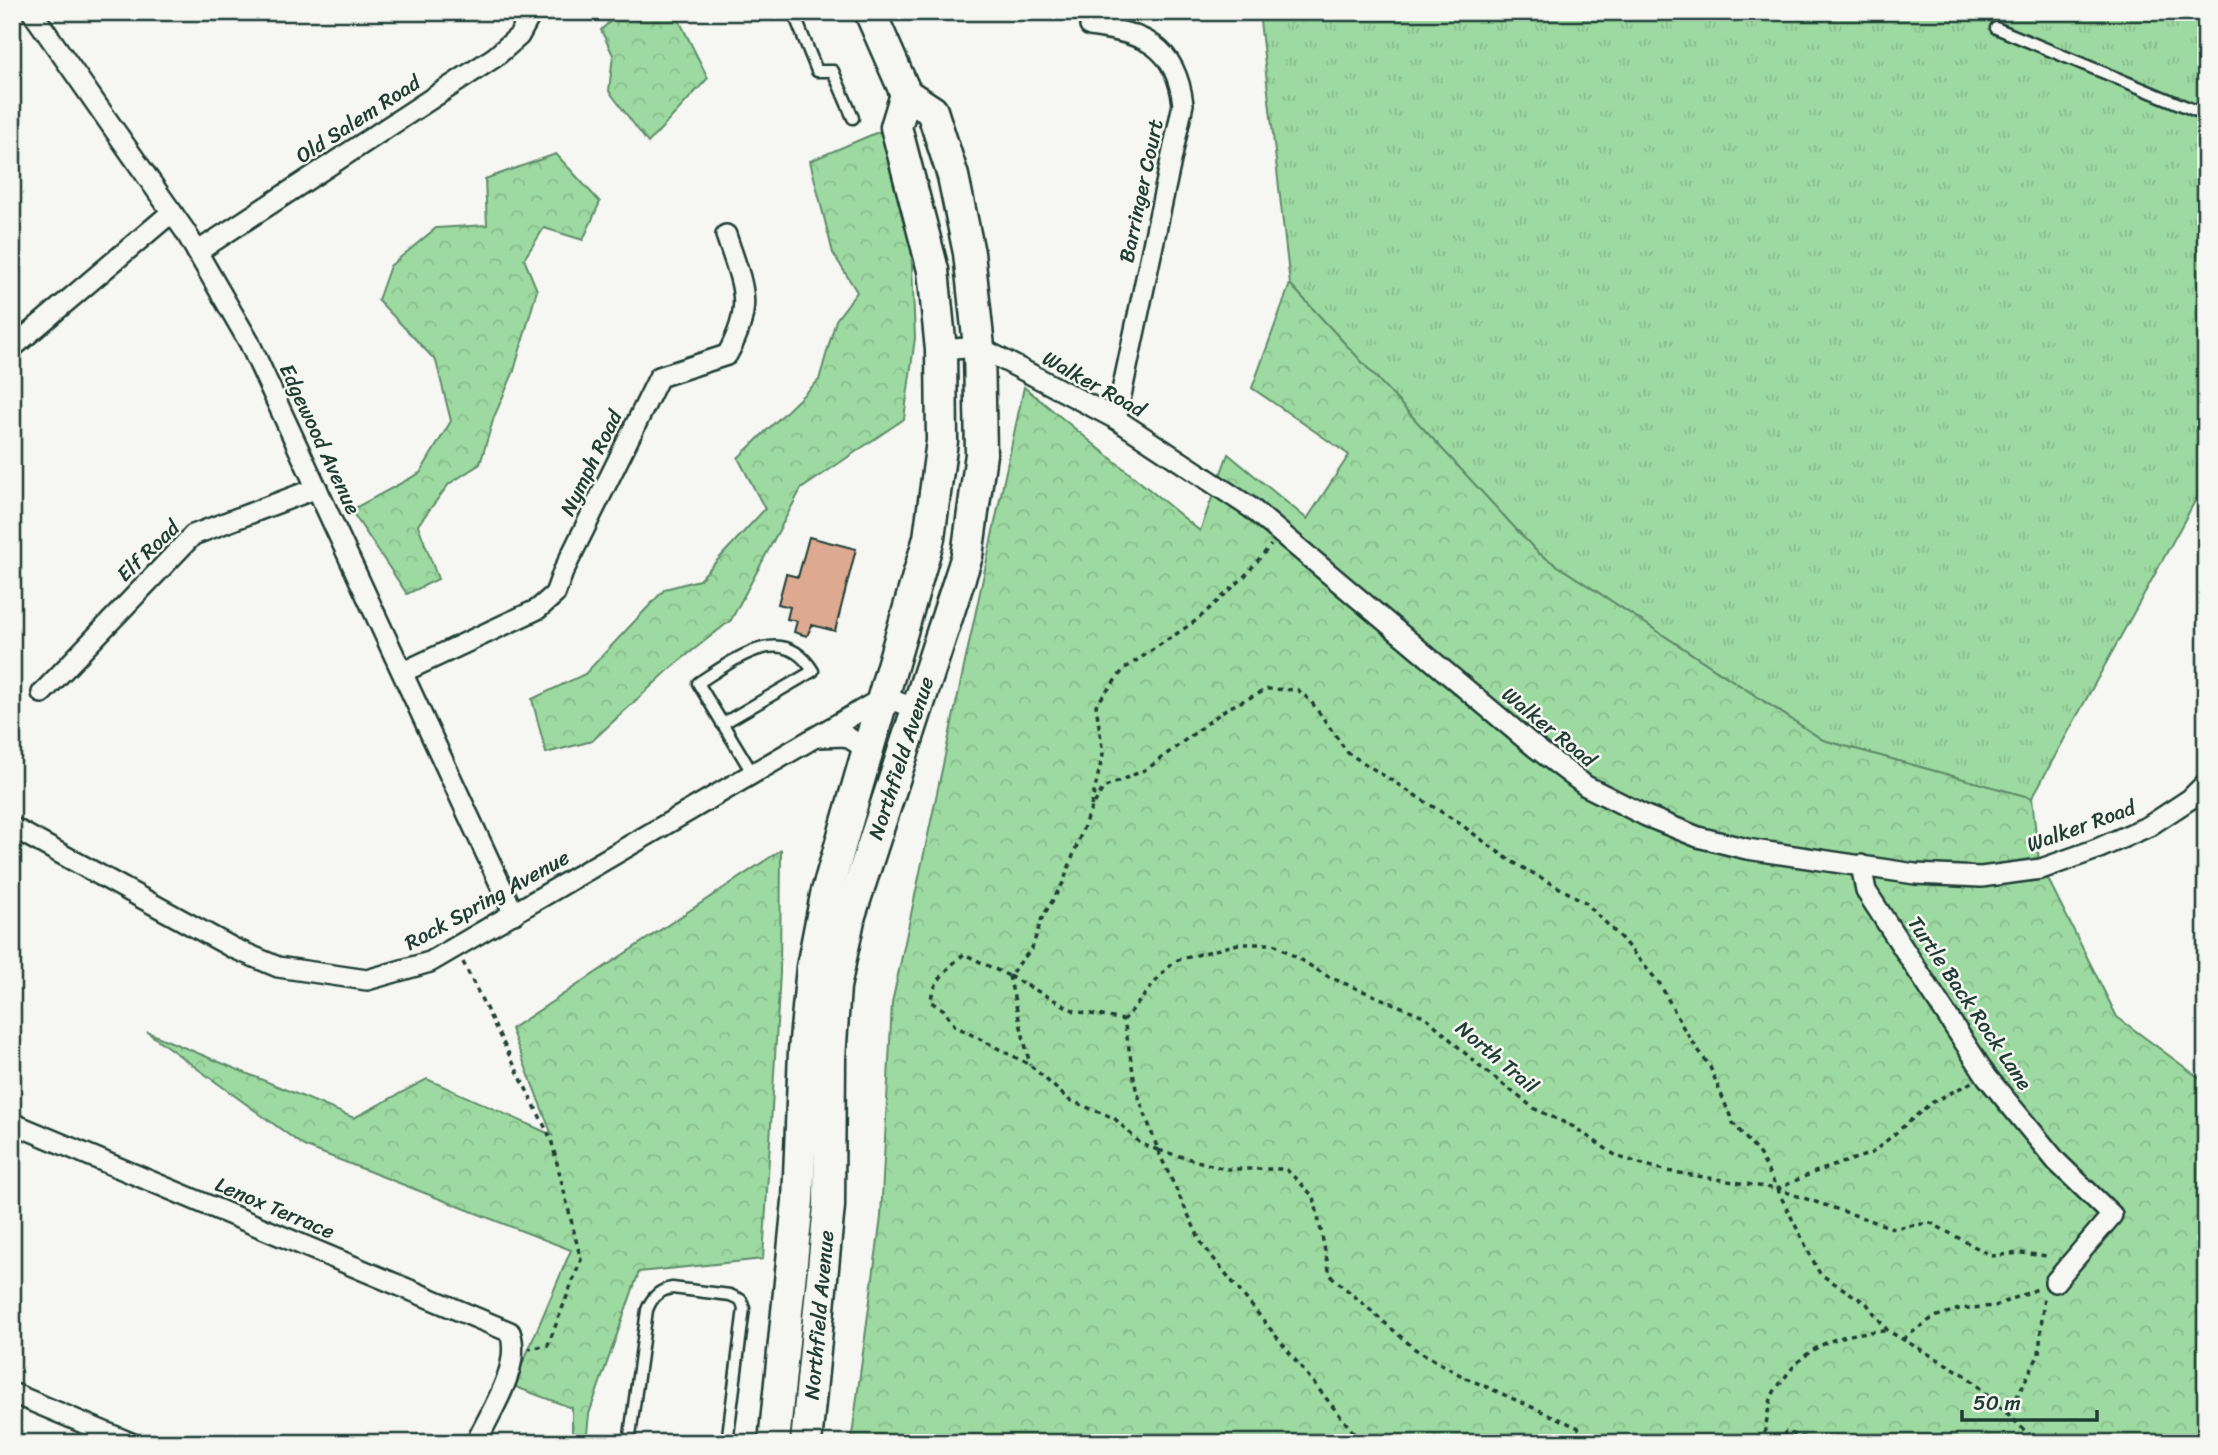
<svg xmlns="http://www.w3.org/2000/svg" width="2218" height="1455" font-family="Sriracha,sans-serif">
  <defs>
    <pattern id="grass-tufts" width="24" height="20" patternUnits="userSpaceOnUse" patternTransform="scale(1.75)"><rect width="24" height="20" fill="#9ddaa1"/><path d="M3 7l-1-3M5 7V3M7 7l1-3M15 17l-1-3M17 17v-4M19 17l1-3" fill="none" stroke="#87bc8b"/></pattern>
    <pattern id="forest-crowns" width="20" height="18" patternUnits="userSpaceOnUse" patternTransform="scale(1.75)"><rect width="20" height="18" fill="#9ddaa1"/><path d="M2 6a3 3 0 1 1 6 0M12 15a3 3 0 1 1 6 0" fill="none" stroke="#87bc8b"/></pattern>
  </defs>
  <rect width="100%" height="100%" fill="#f6f6f2"/>
  <filter id="ink" filterUnits="userSpaceOnUse"><feTurbulence type="fractalNoise" baseFrequency=".0143" numOctaves="2"/><feDisplacementMap in="SourceGraphic" scale="14" xChannelSelector="R" yChannelSelector="G"/><feConvolveMatrix kernelMatrix="1 2 1 2 8 2 1 2 1" color-interpolation-filters="sRGB"/></filter>
  <g filter="url(#ink)">
    <!-- grass -->
    <path fill="url(#grass-tufts)" stroke="#5e8c6a" stroke-width="2" d="M 1259,12 L 2206,12 L 2206,481 L 2032,798 L 1823,740 L 1538,553 L 1290,284 Z"/>
    <!-- forest -->
    <g fill="url(#forest-crowns)" stroke="#5e8c6a" stroke-width="2">
      <path d="M 620,12 L 675,12 L 708,78 L 648,143 L 609,91 L 613,55 L 601,30 Z"/>
      <path d="M 883,130 L 911,241 L 915,338 L 904,419 L 801,489 L 731,620 L 673,666 L 592,741 L 546,753 L 532,699 L 585,674 L 665,589 L 699,580 L 765,509 L 738,458 L 819,380 L 836,320 L 857,292 L 833,253 L 810,161 Z"/>
      <path d="M 556,154 L 600,202 L 583,240 L 544,228 L 524,259 L 537,290 L 514,371 L 494,417 L 480,464 L 449,484 L 418,525 L 438,579 L 407,594 L 351,510 L 420,473 L 451,421 L 436,361 L 378,300 L 390,266 L 436,228 L 487,225 L 485,179 Z"/>
      <path d="M 1290,284 L 1538,553 L 1823,740 L 2032,798 L 2039,861 L 2117,1017 L 2206,1083 L 2206,1443 L 851,1443 L 881,1217 L 892,1003 L 1024,387 L 1200,531 L 1228,454 L 1307,519 L 1349,455 L 1252,388 Z"/>
      <path d="M 781,850 L 780,973 L 763,1259 L 639,1272 L 589,1414 L 586,1443 L 572,1443 L 572,1408 L 513,1386 L 571,1250 L 304,1146 L 147,1032 L 354,1118 L 427,1079 L 552,1135 L 511,1029 Z"/>
    </g>
    <!-- building -->
    <path fill="#dda991" stroke="#1f3d34" stroke-width="2" d="M 809,537 L 856,549 L 835,631 L 812,625 L 807,636 L 794,632 L 797,621 L 787,619 L 790,607 L 778,604 L 786,574 L 798,577 Z"/>
    <g fill="none" stroke-linecap="round" stroke-linejoin="round">
      <defs>
        <g id="service">
          <path d="M 809,12 L 796,19 L 817,71 L 833,71 L 853,118"/>
          <path d="M 1996,28 L 2206,115"/>
          <path d="M 722,724 L 813,671 C 782,620 733,661 698,683 L 753,774"/>
          <path d="M 629,1443 L 647,1310 C 652,1297 659,1290 672,1288 L 730,1295 L 741,1300 L 744,1308 L 727,1443"/>
        </g>
        <g id="minor">
          <path d="M 32,12 L 185,231 L 249,342 L 514,914"/>
          <path d="M 1090,26 C 1143,33 1176,45 1183,104 L 1116,419"/>
          <path d="M 197,252 L 495,57 L 519,36 L 532,12"/>
          <path d="M 12,348 L 172,212"/>
          <path d="M 941,350 L 979,347 L 1116,419 L 1251,508 L 1536,748 L 1586,786 L 1646,816 L 1698,837 L 1747,849 L 1915,874 L 1981,877 L 2041,869 L 2097,849 L 2149,826 L 2190,799 L 2206,783"/>
          <path d="M 403,672 L 538,609 L 555,594 L 563,572 L 659,377 L 727,355 C 755,305 743,286 726,235"/>
          <path d="M 42,693 L 193,535 L 317,488"/>
          <path d="M 819,737 L 846,736 L 869,751"/>
          <path d="M 12,827 L 233,948 L 278,967 L 367,980 L 430,962 L 884,697 L 917,709"/>
          <path d="M 1861,865 L 1866,891 L 1987,1077 L 2057,1162 L 2112,1215 L 2055,1282"/>
          <path d="M 12,1123 L 510,1332 C 522,1367 490,1412 476,1443"/>
          <path d="M 12,1393 L 131,1443"/>
        </g>
        <g id="primary">
          <path d="M 774,1443 L 798,1201 L 804,1051 L 812,967 L 826,895 L 929,538 L 942,441 L 941,350 L 933,270 L 896,127 L 906,94"/>
          <path d="M 806,1443 L 829,1206 L 830,1058 L 835,987 L 850,915 L 967,556 L 981,454 L 979,347 L 969,253 L 953,176 L 932,111 L 906,94 L 870,12"/>
        </g>
      </defs>
      <!-- service casing -->
      <use href="#service" stroke="#1f3d34" stroke-width="15"/>
      <!-- minor casing -->
      <use href="#minor" stroke="#1f3d34" stroke-width="24"/>
      <!-- primary casing -->
      <use href="#primary" stroke="#1f3d34" stroke-width="35"/>
      <!-- path -->
      <g stroke="#1f3d34" stroke-width="3.5" stroke-dasharray="5 5" stroke-linecap="butt">
        <path d="M 1091,806 L 1103,754 L 1096,705 L 1124,669 L 1197,620 L 1243,578 L 1271,545"/>
        <path d="M 463,962 L 551,1139 L 581,1260 L 548,1345 L 529,1349"/>
        <path d="M 1009,976 L 1075,1011 L 1124,1020"/>
        <path d="M 1009,976 L 1030,1065"/>
        <path d="M 1158,1150 L 1141,1144 L 1114,1118 L 1069,1100 L 1030,1065 L 955,1026 L 944,1010 L 931,1002 C 931,983 951,965 964,954 L 1009,976 L 1032,948 L 1042,918 L 1063,883 L 1088,815 L 1103,788 L 1147,769 L 1226,709 L 1268,689 L 1298,690 L 1310,700 L 1348,753 L 1459,823 L 1509,860 L 1585,902 L 1620,937 L 1660,984 L 1684,1029 L 1710,1067 L 1733,1123 L 1760,1155 L 1777,1189 L 1893,1228 L 1931,1223 L 1992,1256 L 2020,1253 L 2047,1256"/>
        <path d="M 1158,1151 L 1202,1244 L 1362,1443"/>
        <path d="M 1777,1189 L 1820,1274 L 1867,1304 L 1888,1331 L 1967,1376 L 2038,1443"/>
        <path d="M 1903,1339 L 1934,1317 L 1959,1309 L 1995,1306 L 2040,1288"/>
        <path d="M 2007,1416 L 2039,1354 L 2044,1294"/>
        <path d="M 1594,1443 L 1577,1427 L 1464,1377 L 1415,1349 L 1330,1275 L 1314,1197 L 1286,1169 L 1225,1169 L 1158,1150 L 1136,1089 L 1124,1020 L 1166,969 L 1178,960 L 1238,944 L 1274,944 L 1329,977 L 1426,1017 L 1479,1066 L 1535,1109 L 1574,1127 L 1618,1157 L 1667,1171 L 1777,1189 L 1815,1172 L 1872,1153 L 1931,1103 L 1972,1082"/>
        <path d="M 1763,1443 C 1766,1429 1767,1413 1771,1399 C 1773,1391 1781,1383 1786,1376 C 1811,1342 1846,1332 1887,1331"/>
        <path d="M 1776,1443 L 1786,1432 L 1822,1443"/>
      </g>
      <!-- service -->
      <use href="#service" stroke="#f6f6f2" stroke-width="10"/>
      <!-- minor -->
      <use href="#minor" stroke="#f6f6f2" stroke-width="19"/>
      <!-- primary -->
      <use href="#primary" stroke="#f6f6f2" stroke-width="30"/>
    </g>
  </g>
  <g text-anchor="middle" dominant-baseline="central" stroke-width="5" stroke-linejoin="round" paint-order="stroke">
    <!-- street labels -->
    <g font-size="21" fill="#1f3d34" stroke="#f6f6f2">
      <text transform="translate(358 119) rotate(-33)">Old Salem Road</text>
      <text transform="translate(1141 191) rotate(-78)">Barringer Court</text>
      <text transform="translate(1094 384) rotate(29)">Walker Road</text>
      <text transform="translate(320 439) rotate(65)">Edgewood Avenue</text>
      <text transform="translate(591 463) rotate(-64)">Nymph Road</text>
      <text transform="translate(148 551) rotate(-44)">Elf Road</text>
      <text transform="translate(1549 727) rotate(39)">Walker Road</text>
      <text transform="translate(901 758) rotate(-72)">Northfield Avenue</text>
      <text transform="translate(2081 826) rotate(-20)">Walker Road</text>
      <text transform="translate(487 900) rotate(-29)">Rock Spring Avenue</text>
      <text transform="translate(1970 1003) rotate(56)">Turtle Back Rock Lane</text>
      <text transform="translate(1497 1057) rotate(40)">North Trail</text>
      <text transform="translate(275 1208) rotate(23)">Lenox Terrace</text>
      <text transform="translate(819 1315) rotate(-85)">Northfield Avenue</text>
    </g>
  </g>
  <!-- margin -->
  <rect width="2218" height="1455" fill="none" stroke="#f6f6f2" stroke-width="42"/>
  <rect x="21" y="21" width="2176" height="1413" fill="none" stroke="#1f3d34" stroke-width="2.5" filter="url(#ink)"/>
  <!-- scale -->
  <path d="M1962 1410v10h135v-10" fill="none" stroke="#1f3d34" stroke-width="3.5"/>
  <text x="1973" y="1410" font-size="21" fill="#1f3d34" stroke="#f6f6f2" stroke-width="5" paint-order="stroke">50 m</text>
</svg>
